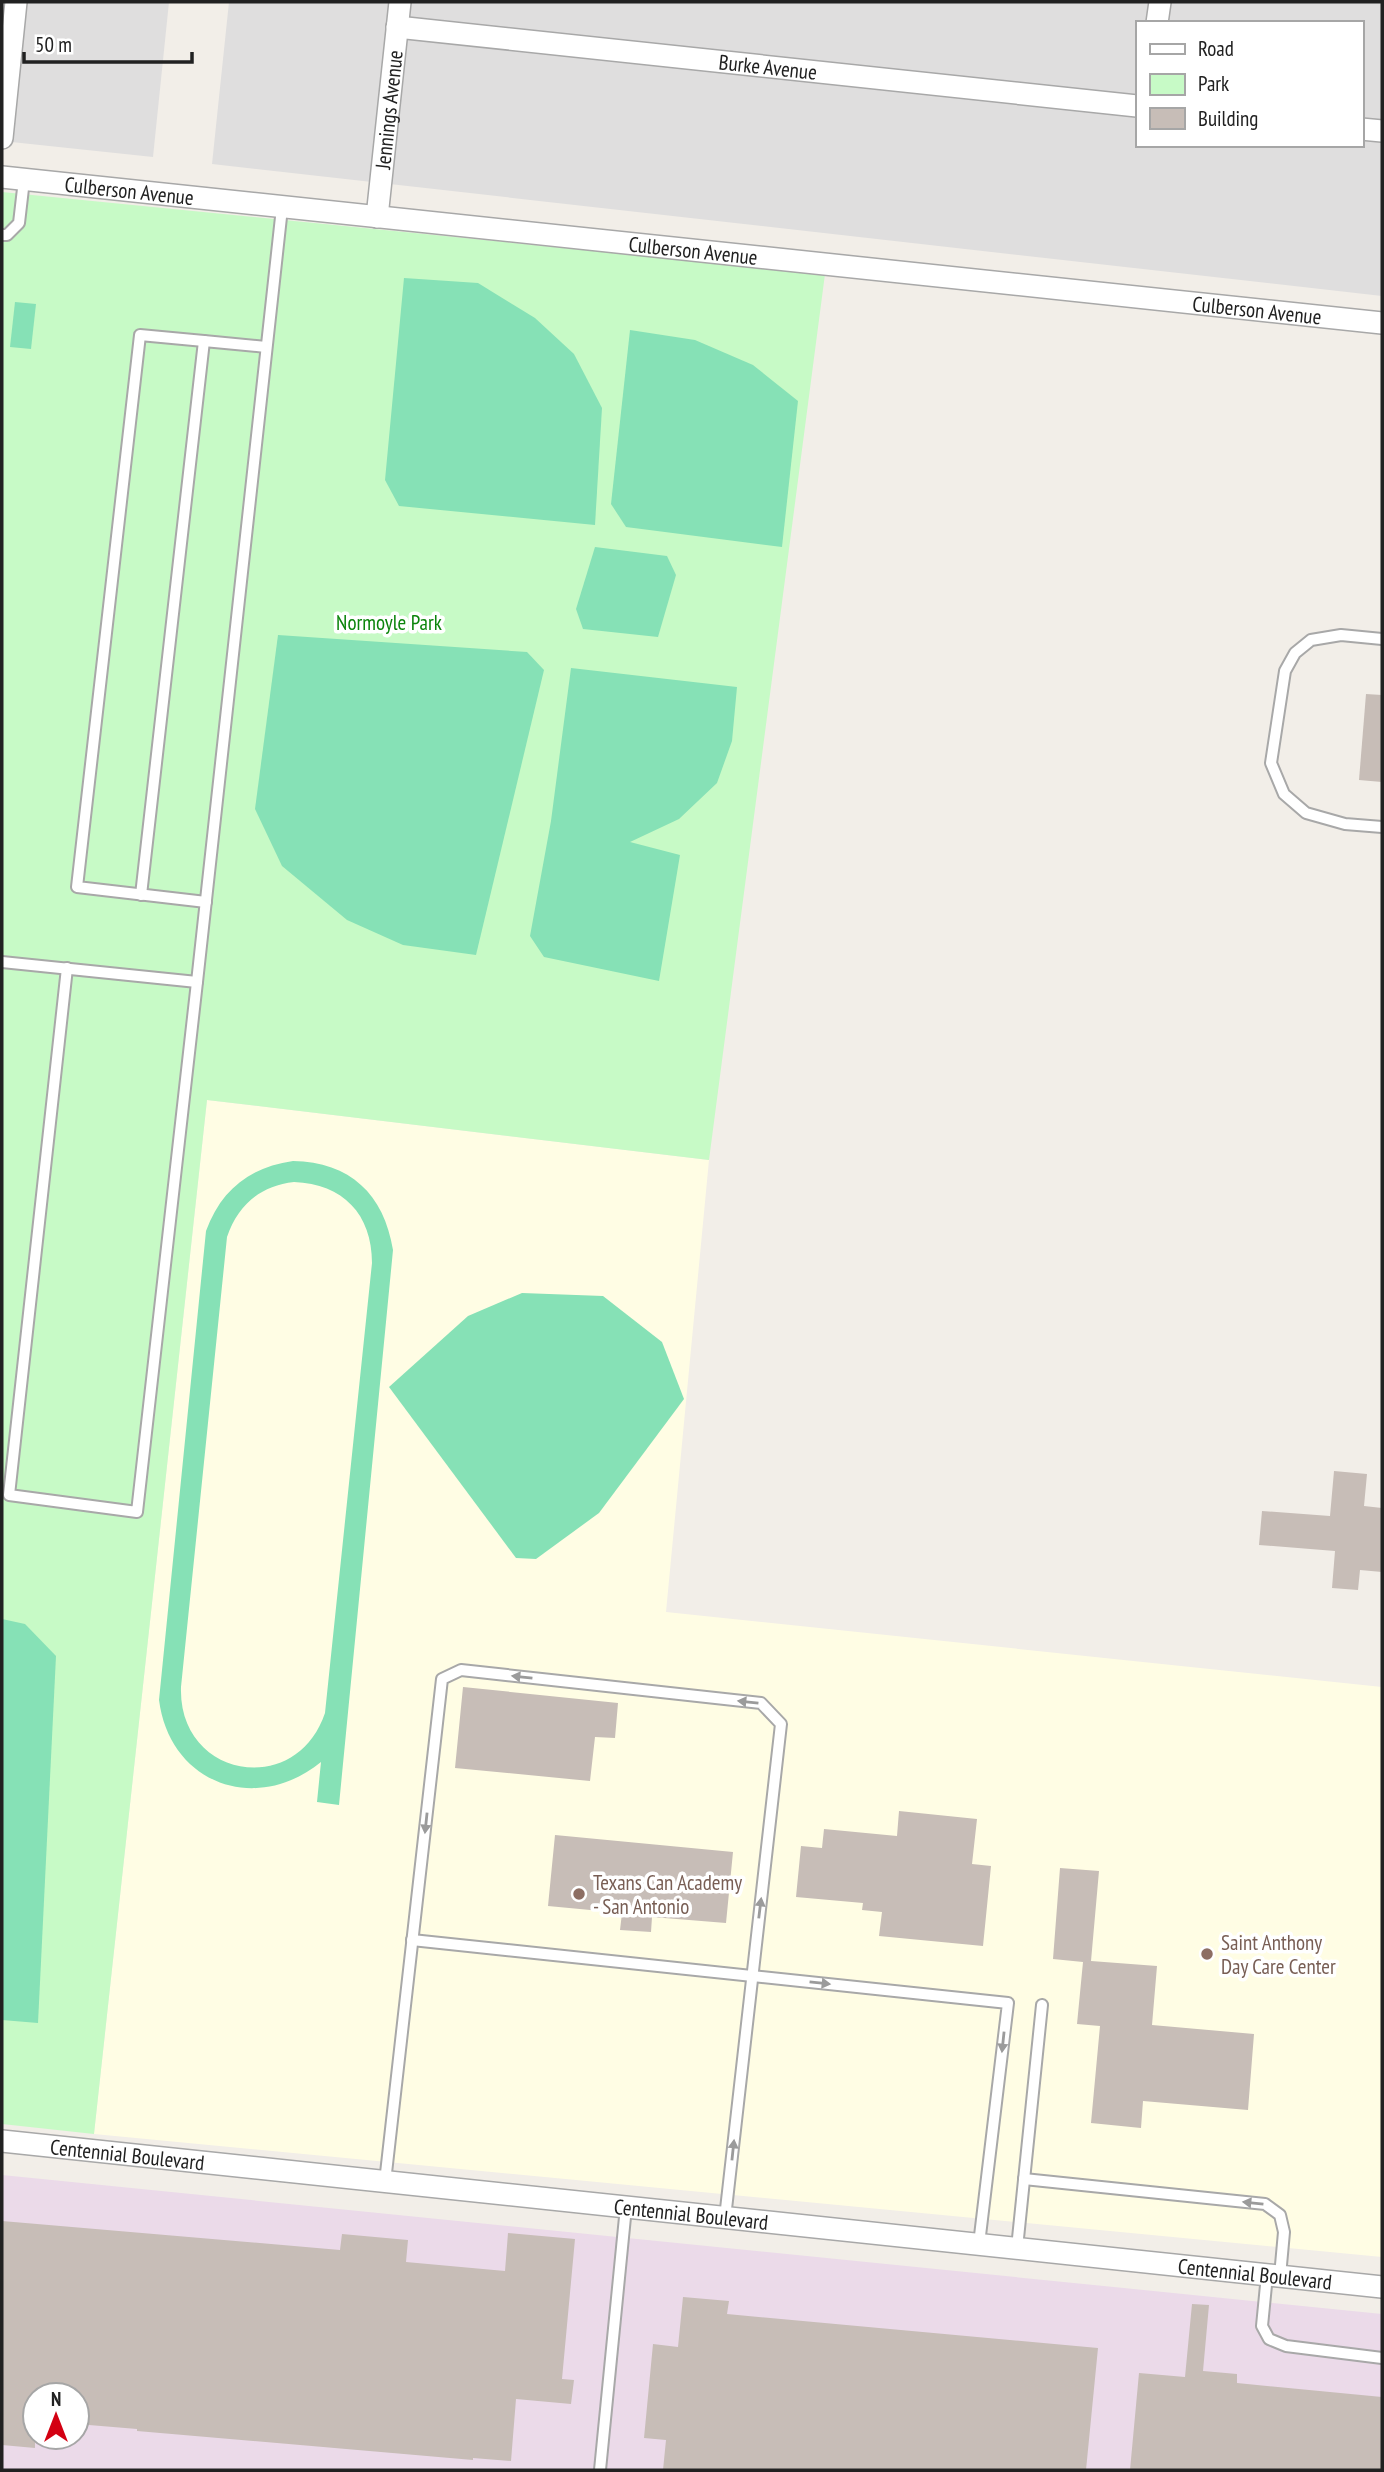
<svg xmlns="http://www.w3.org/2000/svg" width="1384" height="2472" font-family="'PT Sans Narrow',sans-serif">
  <rect width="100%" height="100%" fill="#f2eee8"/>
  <!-- residential -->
  <g fill="#dfdede" fill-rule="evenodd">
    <path d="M 2,2 L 169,2 L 153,157 L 2,141 Z"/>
    <path d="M 229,2 L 1382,2 L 1382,296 L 212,164 ZM 1137,23 L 1361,23 L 1361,145 L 1137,145 Z"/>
  </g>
  <!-- industrial -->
  <path fill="#ebdae9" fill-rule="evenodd" d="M 2,2175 L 1382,2314 L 1382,2470 L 2,2470 ZM 35,2395 L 77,2395 L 77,2437 L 35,2437 Z"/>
  <!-- education -->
  <path fill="#fffde4" d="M 207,1100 L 709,1160 L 666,1612 L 1382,1687 L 1382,2257 L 94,2134 Z"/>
  <!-- park -->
  <path fill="#c7fac6" d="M 2,192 L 825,274 L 709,1160 L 207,1100 L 94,2134 L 2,2124 Z"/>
  <!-- pitch -->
  <g fill="#86e1b6" fill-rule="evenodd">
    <path d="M 404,278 L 478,283 L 535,318 L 574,354 L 602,408 L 595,525 L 399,506 L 385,480 Z"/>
    <path d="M 15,302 L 36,304 L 31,349 L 10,347 Z"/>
    <path d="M 630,330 L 695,340 L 753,365 L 798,401 L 782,547 L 626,527 L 611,504 Z"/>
    <path d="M 595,547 L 667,556 L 676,575 L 658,637 L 583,629 L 576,609 Z"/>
    <path d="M 278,635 L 527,652 L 544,670 L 476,955 L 403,945 L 347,920 L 282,866 L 255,809 Z"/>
    <path d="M 571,668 L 737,687 L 732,741 L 717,783 L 679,819 L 630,842 L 680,855 L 659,981 L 544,957 L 530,936 L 551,821 Z"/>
    <path d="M 293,1161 C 350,1162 384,1194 393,1250 L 339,1805 L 317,1802 L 321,1762 C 256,1815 170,1784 159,1700 L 206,1231 C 221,1190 250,1167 293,1161 ZM 294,1182 C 343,1184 372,1214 372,1263 L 325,1713 C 296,1799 178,1778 181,1687 L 227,1237 C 238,1205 260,1186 294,1182 Z"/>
    <path d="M 522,1293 L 603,1296 L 662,1342 L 684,1399 L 599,1513 L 536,1559 L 516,1558 L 389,1387 L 468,1316 Z"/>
    <path d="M 2,1619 L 25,1624 L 56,1656 L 38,2023 L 2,2020 Z"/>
  </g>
  <!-- building -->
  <g fill="#c7bdb7">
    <path d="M 1366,694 L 1382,695 L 1382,782 L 1359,780 Z"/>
    <path d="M 1334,1471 L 1367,1474 L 1364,1506 L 1382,1508 L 1382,1572 L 1360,1570 L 1358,1590 L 1332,1588 L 1335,1551 L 1259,1545 L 1262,1511 L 1330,1516 Z"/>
    <path d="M 463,1687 L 618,1703 L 615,1738 L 595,1737 L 590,1781 L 455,1768 Z"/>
    <path d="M 899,1811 L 977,1819 L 972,1864 L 991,1866 L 983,1946 L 879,1936 L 882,1912 L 862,1910 L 863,1903 L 796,1897 L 801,1846 L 822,1848 L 824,1829 L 897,1836 Z"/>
    <path d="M 555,1835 L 733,1852 L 726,1923 L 652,1917 L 651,1932 L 620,1930 L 622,1913 L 548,1906 Z"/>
    <path d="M 1060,1868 L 1099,1871 L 1091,1961 L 1157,1966 L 1152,2025 L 1254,2034 L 1248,2110 L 1143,2101 L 1141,2128 L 1091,2123 L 1100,2026 L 1077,2024 L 1083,1962 L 1053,1959 Z"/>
    <path d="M 2,2221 L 340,2250 L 342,2234 L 408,2240 L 406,2262 L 505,2271 L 508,2233 L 575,2239 L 562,2379 L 574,2380 L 571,2404 L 516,2399 L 511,2461 L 473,2458 L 473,2460 L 137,2431 L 137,2429 L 77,2424 L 77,2395 L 35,2395 L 35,2448 L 2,2445 Z"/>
    <path d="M 683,2297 L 729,2301 L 727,2314 L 1098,2348 L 1086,2470 L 663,2470 L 666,2440 L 644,2438 L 653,2344 L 678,2347 Z"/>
    <path d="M 1192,2304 L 1209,2305 L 1203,2371 L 1237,2374 L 1237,2383 L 1382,2397 L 1382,2470 L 1130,2470 L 1139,2373 L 1185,2377 Z"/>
  </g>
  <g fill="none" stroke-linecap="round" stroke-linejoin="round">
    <defs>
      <g id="service">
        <path d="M 2,235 L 7,235 L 19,223 L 24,180"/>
        <path d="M 204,341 L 140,335 L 77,887 L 206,902"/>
        <path d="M 1382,639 L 1341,635 L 1311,640 L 1295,653 L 1285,671 L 1271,763 L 1284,794 L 1306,813 L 1345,824 L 1382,827"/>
        <path d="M 141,895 L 204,341 L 266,347"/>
        <path d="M 2,962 L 197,982 L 282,208"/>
        <path d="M 67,968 L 9,1495 L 137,1512 L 197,982"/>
        <path d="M 412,1940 L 1008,2003 L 979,2244"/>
        <path d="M 1024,2179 L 1265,2204 L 1280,2215 L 1284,2232 L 1280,2276"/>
        <path d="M 385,2182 L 442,1679 L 461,1670 L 761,1703 L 781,1724 L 725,2218"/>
        <path d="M 1017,2248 L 1042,2005"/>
        <path d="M 1267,2275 L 1262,2326 L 1269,2339 L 1286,2346 L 1382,2358"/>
        <path d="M 600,2470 L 626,2207"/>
      </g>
      <g id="minor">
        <path d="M 1157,23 L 1160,2"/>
        <path id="s1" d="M 397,27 L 1137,106"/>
        <path d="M 1361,129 L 1382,131"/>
        <path d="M 2,138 L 16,2"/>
        <path id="s2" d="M 2,177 L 1382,323"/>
        <path id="s3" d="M 377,217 L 400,2"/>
        <path id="s4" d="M 2,2141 L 1382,2287"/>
      </g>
    </defs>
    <!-- service casing -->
    <use href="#service" stroke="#a8a8a8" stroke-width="14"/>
    <!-- minor casing -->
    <use href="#minor" stroke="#a8a8a8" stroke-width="24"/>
    <!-- service -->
    <use href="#service" stroke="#fff" stroke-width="10"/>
    <!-- minor -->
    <use href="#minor" stroke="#fff" stroke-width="21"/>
  </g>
  <!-- one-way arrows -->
  <defs><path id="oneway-solid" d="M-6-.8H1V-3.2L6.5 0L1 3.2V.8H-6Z" transform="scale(1.75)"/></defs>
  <g fill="#9b9b9b">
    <use href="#oneway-solid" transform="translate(522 1677) rotate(-174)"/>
    <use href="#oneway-solid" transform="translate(748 1702) rotate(-174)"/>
    <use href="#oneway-solid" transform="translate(426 1823) rotate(96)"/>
    <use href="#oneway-solid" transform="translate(760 1908) rotate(-83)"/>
    <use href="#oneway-solid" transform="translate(820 1983) rotate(6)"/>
    <use href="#oneway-solid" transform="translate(1003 2042) rotate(96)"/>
    <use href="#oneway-solid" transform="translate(733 2150) rotate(-84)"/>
    <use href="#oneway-solid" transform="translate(1253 2203) rotate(-174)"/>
  </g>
  <!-- markers -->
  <g fill="#8d6e63" stroke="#fff" stroke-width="2.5">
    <circle cx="579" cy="1894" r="7"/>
    <circle cx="1207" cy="1954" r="7"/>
  </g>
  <g text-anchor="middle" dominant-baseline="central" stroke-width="7" stroke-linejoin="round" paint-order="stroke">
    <!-- street labels -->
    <g font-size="21" fill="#212121" stroke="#fff">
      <text stroke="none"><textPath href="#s1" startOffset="373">Burke Avenue</textPath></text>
      <text stroke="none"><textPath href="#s3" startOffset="108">Jennings Avenue</textPath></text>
      <text stroke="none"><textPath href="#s2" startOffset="128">Culberson Avenue</textPath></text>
      <text stroke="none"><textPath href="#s2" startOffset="695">Culberson Avenue</textPath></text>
      <text stroke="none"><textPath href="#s2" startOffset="1262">Culberson Avenue</textPath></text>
      <text stroke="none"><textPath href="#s4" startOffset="126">Centennial Boulevard</textPath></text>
      <text stroke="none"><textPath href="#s4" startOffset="693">Centennial Boulevard</textPath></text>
      <text stroke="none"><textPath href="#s4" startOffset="1260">Centennial Boulevard</textPath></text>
    </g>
    <!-- park labels -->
    <g font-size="21" fill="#0b840b" stroke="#fff">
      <text x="389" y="622">Normoyle Park</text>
    </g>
    <!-- education labels -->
    <g font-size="21" fill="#785e54" stroke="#fff" text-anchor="start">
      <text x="593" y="1882">Texans Can Academy<tspan x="593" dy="24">- San Antonio</tspan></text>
      <text x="1221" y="1942">Saint Anthony<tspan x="1221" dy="24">Day Care Center</tspan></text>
    </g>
  </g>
  <!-- border -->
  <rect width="1384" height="2472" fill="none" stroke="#212121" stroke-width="7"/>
  <!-- legend -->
  <rect x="1136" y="21" width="228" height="126" fill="#ffffff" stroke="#a6a6a6" stroke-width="2"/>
  <rect x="1150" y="44" width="35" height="10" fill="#ffffff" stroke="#a6a6a6" stroke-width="2"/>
  <text x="1198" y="56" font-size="21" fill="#212121">Road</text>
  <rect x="1150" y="74" width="35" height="21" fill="#c7fac6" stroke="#a6a6a6" stroke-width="2"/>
  <text x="1198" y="91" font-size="21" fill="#212121">Park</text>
  <rect x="1150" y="108" width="35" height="21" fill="#c7bdb7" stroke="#a6a6a6" stroke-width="2"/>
  <text x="1198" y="126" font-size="21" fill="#212121">Building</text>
  <!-- north arrow -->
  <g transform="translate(56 2416)"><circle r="33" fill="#ffffff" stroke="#a6a6a6" stroke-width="2"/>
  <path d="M0-5L12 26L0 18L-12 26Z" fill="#d30012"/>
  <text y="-10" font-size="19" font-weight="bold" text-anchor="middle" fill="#212121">N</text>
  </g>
  <!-- scale -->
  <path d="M24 52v10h168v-10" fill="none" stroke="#212121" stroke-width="3.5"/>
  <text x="35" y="52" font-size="21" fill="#212121" stroke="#ffffff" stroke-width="5" paint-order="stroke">50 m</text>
</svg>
